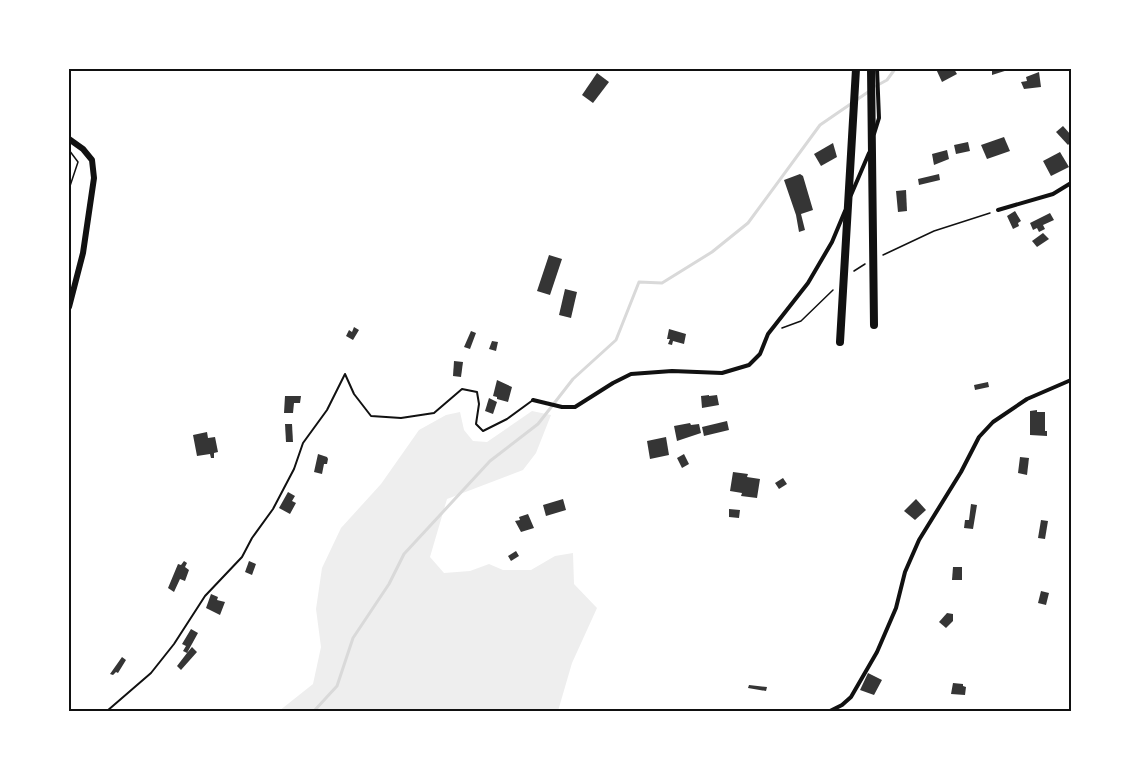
<svg xmlns="http://www.w3.org/2000/svg" width="1140" height="780" font-family="'Archivo Narrow',sans-serif">
  <rect width="100%" height="100%" fill="#fff"/>
  <!-- green -->
  <path fill="#eee" d="M 532,411 L 551,415 L 536,453 L 523,470 L 447,499 L 430,557 L 444,573 L 470,571 L 489,564 L 503,570 L 531,570 L 555,556 L 573,553 L 574,584 L 597,608 L 572,663 L 558,711 L 279,711 L 313,684 L 321,647 L 316,609 L 322,568 L 341,528 L 381,484 L 419,430 L 446,415 L 460,412 L 464,430 L 473,441 L 487,442 Z"/>
  <g fill="none" stroke-linecap="round" stroke-linejoin="round">
    <!-- stream -->
    <g stroke="#d9d9d9" stroke-width="3">
      <path d="M 876,86 L 887,80 L 895,69"/>
      <path d="M 314,711 L 337,686 L 353,638 L 389,584 L 404,554 L 490,461 L 538,424 L 573,379 L 616,340 L 639,282 L 662,283 L 712,252 L 748,223 L 820,125 L 871,90"/>
    </g>
  </g>
  <!-- building -->
  <g fill="#353535">
    <path d="M 936,69 L 954,69 L 957,74 L 942,82 Z"/>
    <path d="M 992,69 L 1011,69 L 992,75 Z"/>
    <path d="M 1039,72 L 1041,87 L 1024,89 L 1021,82 L 1027,81 L 1026,77 Z"/>
    <path d="M 597,73 L 609,82 L 593,103 L 582,95 Z"/>
    <path d="M 1063,126 L 1071,135 L 1071,142 L 1068,145 L 1056,132 Z"/>
    <path d="M 1004,137 L 1010,151 L 987,159 L 981,145 Z"/>
    <path d="M 968,142 L 970,151 L 956,154 L 954,145 Z"/>
    <path d="M 833,143 L 837,157 L 821,166 L 814,154 Z"/>
    <path d="M 947,150 L 949,159 L 934,165 L 932,154 Z"/>
    <path d="M 1060,152 L 1069,167 L 1051,176 L 1043,161 Z"/>
    <path d="M 800,174 L 803,176 L 813,210 L 801,214 L 805,230 L 799,232 L 796,215 L 784,180 Z"/>
    <path d="M 939,174 L 940,180 L 919,185 L 918,179 Z"/>
    <path d="M 906,190 L 907,211 L 898,212 L 896,191 Z"/>
    <path d="M 1015,211 L 1021,221 L 1018,223 L 1019,226 L 1013,229 L 1007,216 Z"/>
    <path d="M 1050,213 L 1054,220 L 1043,225 L 1045,229 L 1039,232 L 1037,228 L 1033,230 L 1030,223 Z"/>
    <path d="M 1043,233 L 1049,239 L 1037,247 L 1032,241 Z"/>
    <path d="M 549,255 L 562,259 L 550,295 L 537,291 Z"/>
    <path d="M 565,289 L 577,292 L 571,318 L 559,315 Z"/>
    <path d="M 354,327 L 359,330 L 353,340 L 346,336 L 349,330 L 352,332 Z"/>
    <path d="M 669,329 L 686,334 L 684,344 L 673,341 L 672,345 L 668,344 L 670,339 L 667,339 Z"/>
    <path d="M 471,331 L 476,333 L 470,349 L 464,347 Z"/>
    <path d="M 492,341 L 498,342 L 496,351 L 489,349 Z"/>
    <path d="M 454,361 L 463,362 L 461,377 L 453,376 Z"/>
    <path d="M 497,380 L 512,387 L 508,402 L 497,399 L 497,397 L 493,396 Z"/>
    <path d="M 988,382 L 989,387 L 975,390 L 974,385 Z"/>
    <path d="M 709,395 L 709,396 L 717,395 L 719,405 L 702,408 L 701,396 Z"/>
    <path d="M 285,396 L 301,396 L 300,403 L 294,403 L 293,413 L 284,413 Z"/>
    <path d="M 489,398 L 497,402 L 493,414 L 485,411 Z"/>
    <path d="M 1037,410 L 1037,412 L 1045,412 L 1045,431 L 1047,431 L 1047,436 L 1030,435 L 1030,411 Z"/>
    <path d="M 727,421 L 729,430 L 704,436 L 702,427 Z"/>
    <path d="M 690,423 L 691,425 L 699,424 L 701,433 L 677,441 L 674,426 Z"/>
    <path d="M 285,424 L 292,424 L 293,442 L 286,442 Z"/>
    <path d="M 207,432 L 208,438 L 215,437 L 218,452 L 214,453 L 214,458 L 211,458 L 210,454 L 197,456 L 193,435 Z"/>
    <path d="M 666,437 L 669,455 L 650,459 L 647,441 Z"/>
    <path d="M 318,454 L 327,457 L 328,459 L 327,464 L 324,464 L 322,474 L 314,472 Z"/>
    <path d="M 684,454 L 689,464 L 682,468 L 677,458 Z"/>
    <path d="M 1020,457 L 1029,458 L 1027,475 L 1018,473 Z"/>
    <path d="M 733,472 L 748,474 L 747,477 L 760,479 L 757,498 L 741,496 L 742,493 L 730,491 Z"/>
    <path d="M 783,478 L 787,484 L 779,489 L 775,483 Z"/>
    <path d="M 288,492 L 295,496 L 292,501 L 296,503 L 290,514 L 279,508 Z"/>
    <path d="M 563,499 L 566,510 L 546,516 L 543,505 Z"/>
    <path d="M 916,499 L 926,510 L 915,520 L 904,511 Z"/>
    <path d="M 971,504 L 977,505 L 973,529 L 964,528 L 965,520 L 969,520 Z"/>
    <path d="M 729,509 L 740,510 L 739,518 L 729,517 Z"/>
    <path d="M 528,514 L 534,528 L 521,532 L 515,521 L 520,520 L 519,517 Z"/>
    <path d="M 1041,520 L 1048,521 L 1045,539 L 1038,538 Z"/>
    <path d="M 516,551 L 519,556 L 511,561 L 508,556 Z"/>
    <path d="M 184,561 L 187,563 L 185,567 L 189,570 L 185,581 L 180,579 L 174,592 L 168,588 L 178,564 L 181,565 Z"/>
    <path d="M 249,561 L 256,564 L 252,575 L 245,572 Z"/>
    <path d="M 953,567 L 962,567 L 962,580 L 952,580 Z"/>
    <path d="M 1041,591 L 1049,593 L 1046,605 L 1038,603 Z"/>
    <path d="M 211,594 L 218,597 L 217,600 L 225,602 L 220,615 L 206,608 Z"/>
    <path d="M 947,613 L 953,614 L 953,621 L 946,628 L 939,622 Z"/>
    <path d="M 191,629 L 198,633 L 187,653 L 192,647 L 197,652 L 181,670 L 177,666 L 187,653 L 183,651 L 186,646 L 182,644 Z"/>
    <path d="M 122,657 L 126,660 L 118,673 L 116,672 L 113,675 L 110,674 Z"/>
    <path d="M 868,673 L 882,680 L 874,695 L 860,690 Z"/>
    <path d="M 953,683 L 963,684 L 963,686 L 966,687 L 965,695 L 951,694 Z"/>
    <path d="M 749,685 L 767,687 L 766,691 L 748,688 Z"/>
  </g>
  <g fill="none" stroke-linecap="round" stroke-linejoin="round">
    <!-- path -->
    <g stroke="#111" stroke-width="1.5">
      <path d="M 69,150 L 78,162 L 69,189"/>
      <path d="M 883,255 L 934,231 L 990,213"/>
      <path d="M 854,271 L 865,264"/>
      <path d="M 782,328 L 801,321 L 833,290"/>
    </g>
    <!-- service -->
    <path stroke="#111" stroke-width="2" d="M 107,711 L 151,673 L 174,644 L 205,596 L 242,557 L 252,538 L 273,509 L 294,469 L 303,443 L 327,410 L 345,374 L 354,394 L 371,416 L 401,418 L 434,413 L 462,389 L 477,392 L 479,404 L 476,424 L 483,431 L 507,419 L 533,400"/>
    <!-- minor -->
    <g stroke="#111" stroke-width="4">
      <path d="M 874,134 L 879,118 L 877,69"/>
      <path d="M 851,195 L 869,153"/>
      <path d="M 998,210 L 1053,194 L 1071,183"/>
      <path d="M 533,400 L 562,407 L 575,407 L 613,383 L 631,374 L 672,371 L 722,373 L 749,365 L 760,354 L 768,334 L 808,283 L 832,242 L 845,211"/>
      <path d="M 830,711 L 842,705 L 851,697 L 877,652 L 896,608 L 905,572 L 919,540 L 961,472 L 979,437 L 993,422 L 1027,399 L 1071,380"/>
    </g>
    <!-- secondary -->
    <path stroke="#111" stroke-width="6" d="M 69,139 L 83,149 L 92,160 L 94,178 L 83,253 L 69,307"/>
    <!-- motorway -->
    <g stroke="#111" stroke-width="8">
      <path d="M 871,69 L 874,325"/>
      <path d="M 840,342 L 856,69"/>
    </g>
  </g>
  <!-- border -->
  <rect width="1140" height="780" fill="none" stroke="#ffffff" stroke-width="141"/>
  <rect x="70" y="70" width="1000" height="640" fill="none" stroke="#111" stroke-width="2"/>
</svg>
